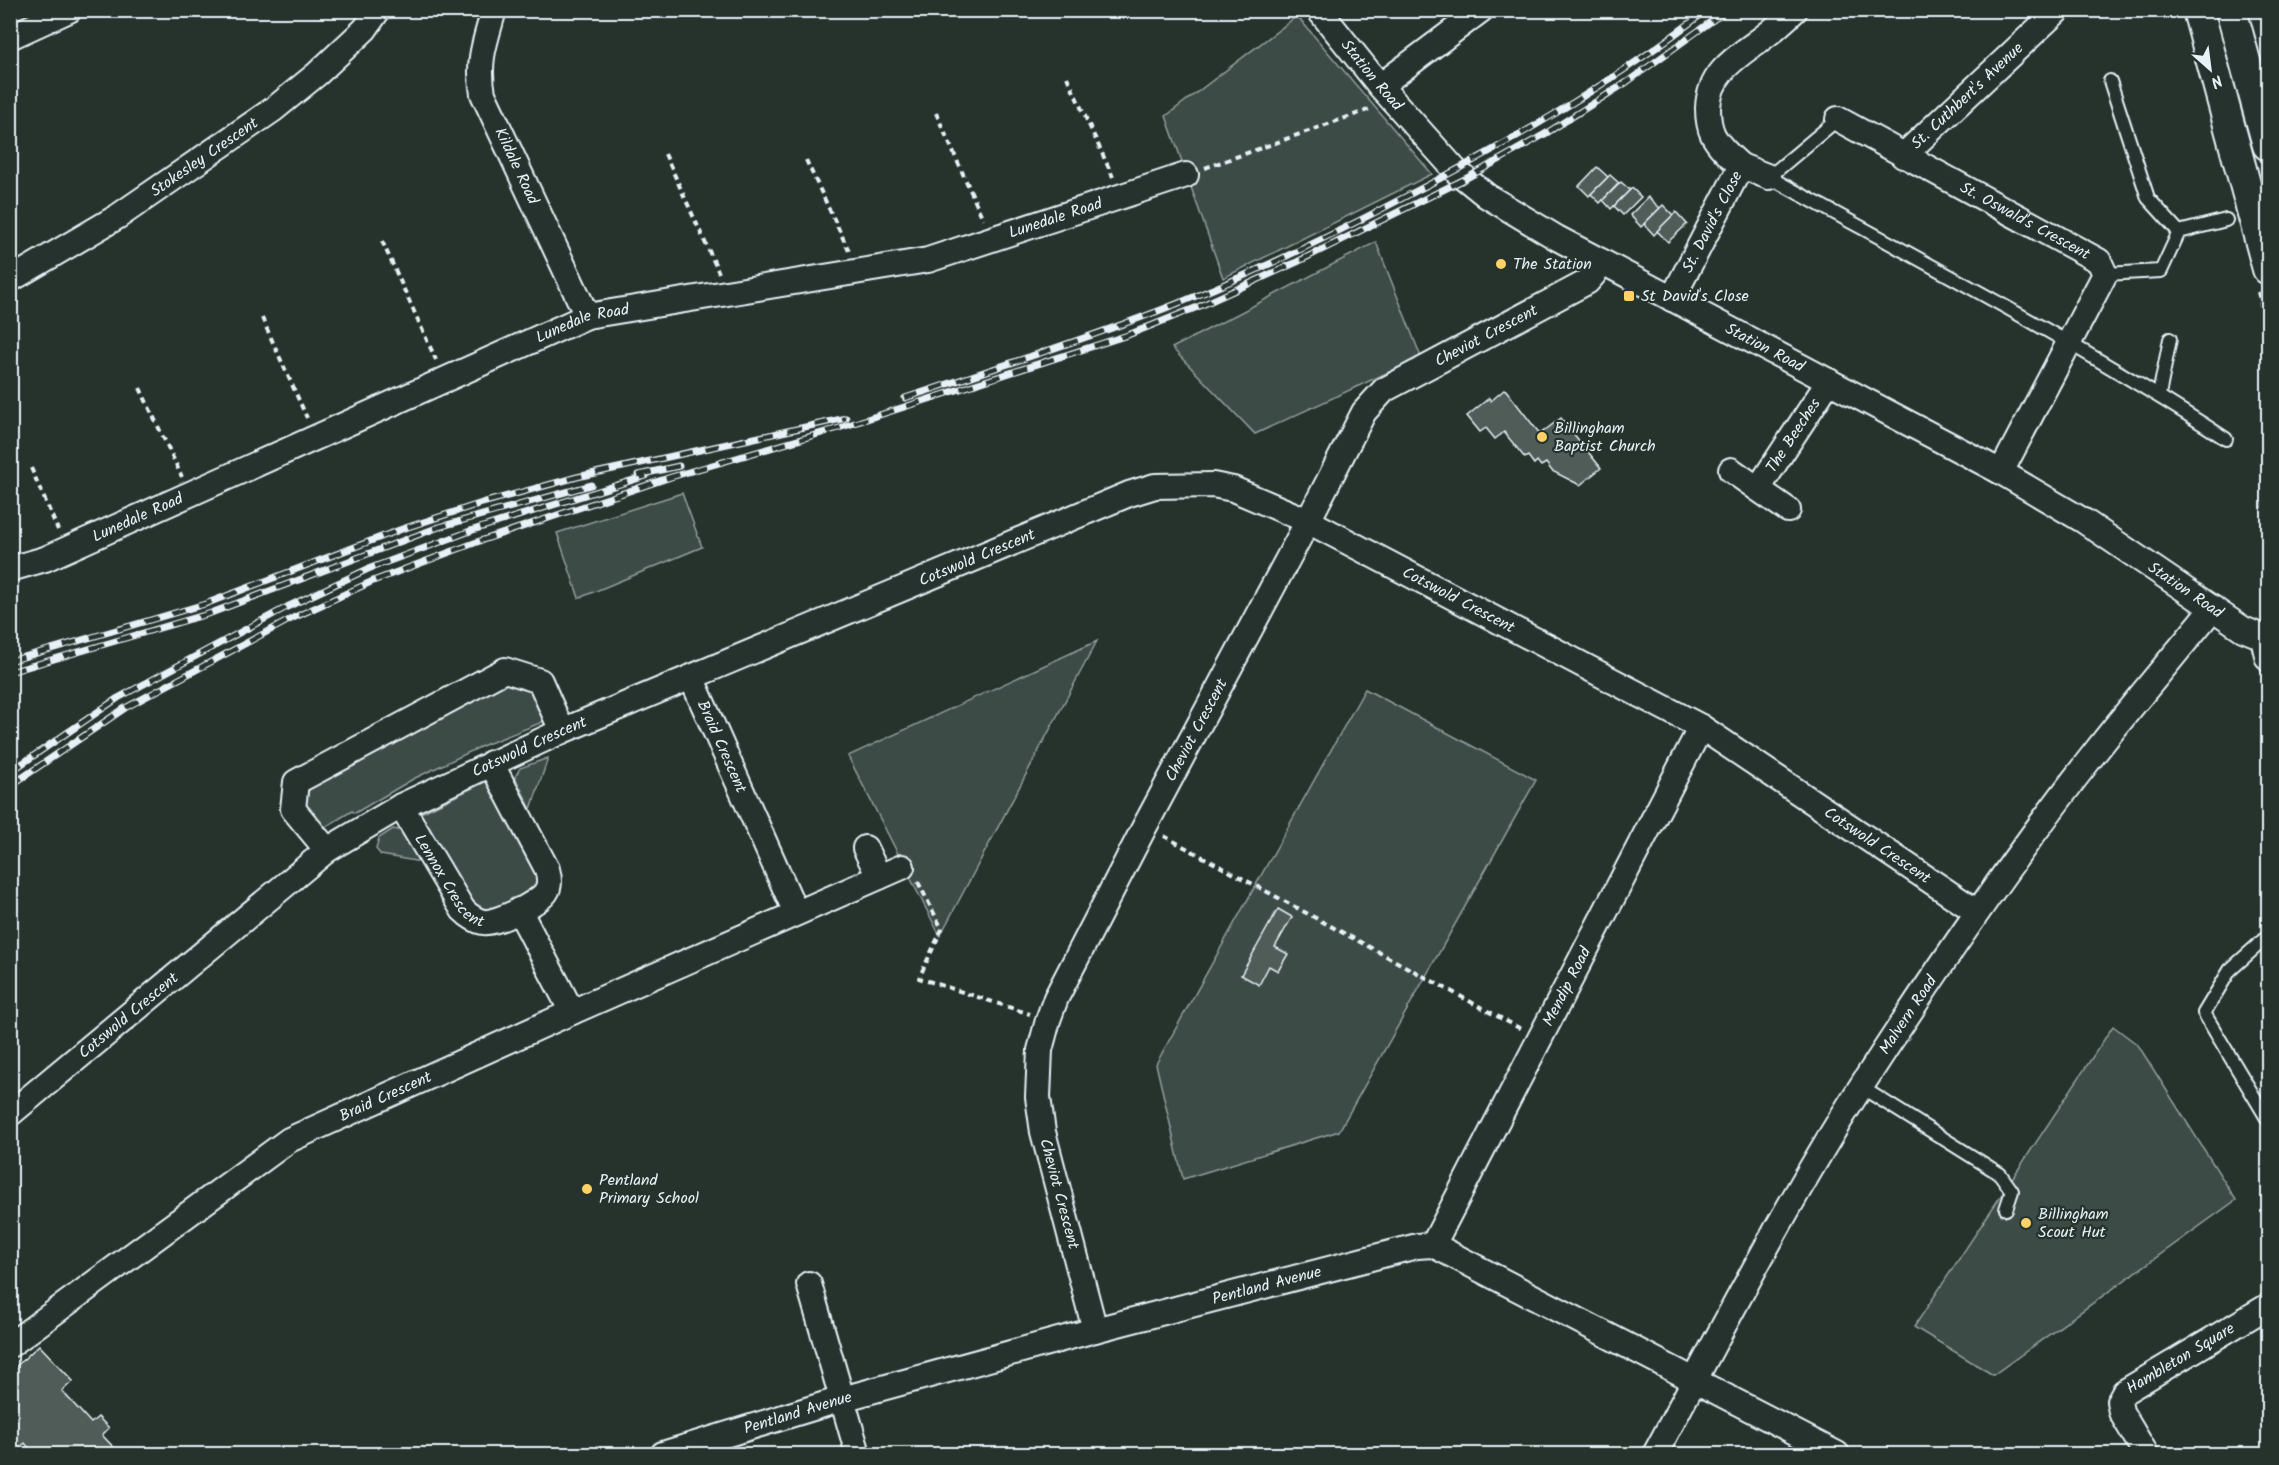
<svg xmlns="http://www.w3.org/2000/svg" width="2279" height="1465" font-family="Kalam,sans-serif">
  <rect width="100%" height="100%" fill="#26332d"/>
  <filter id="ink" filterUnits="userSpaceOnUse"><feTurbulence type="fractalNoise" baseFrequency=".0167" numOctaves="2"/><feDisplacementMap in="SourceGraphic" scale="12" xChannelSelector="R" yChannelSelector="G"/><feConvolveMatrix kernelMatrix="1 2 1 2 8 2 1 2 1" color-interpolation-filters="sRGB"/></filter>
  <g filter="url(#ink)">
    <!-- green -->
    <g fill="#3e4b47" stroke="#939ea0" stroke-width="1.5">
      <path d="M 1297,16 L 1432,174 L 1223,278 L 1166,116 Z"/>
      <path d="M 1376,242 L 1421,357 L 1255,434 L 1172,348 Z"/>
      <path d="M 682,493 L 702,547 L 579,598 L 557,533 Z"/>
      <path d="M 1097,641 L 940,936 L 848,756 Z"/>
      <path d="M 510,675 L 538,689 L 545,721 L 482,746 L 413,779 L 355,813 L 352,811 L 322,829 L 305,809 L 310,784 Z"/>
      <path d="M 1365,689 L 1536,780 L 1339,1131 L 1183,1179 L 1156,1064 Z"/>
      <path d="M 548,758 L 531,809 L 515,777 L 520,768 Z"/>
      <path d="M 485,782 L 491,783 L 541,872 L 534,891 L 498,911 L 476,910 L 419,822 L 421,813 Z"/>
      <path d="M 393,829 L 403,831 L 421,862 L 381,855 L 376,849 L 379,838 Z"/>
      <path d="M 2113,1026 L 2138,1045 L 2236,1200 L 1993,1375 L 1914,1327 Z"/>
    </g>
    <!-- building -->
    <g fill="#505c59" stroke="#e8f1f8" stroke-width="1.5">
      <path d="M 1597,167 L 1608,177 L 1589,196 L 1579,186 Z"/>
      <path d="M 1610,175 L 1619,183 L 1600,203 L 1591,194 Z"/>
      <path d="M 1621,182 L 1630,190 L 1611,209 L 1603,200 Z"/>
      <path d="M 1632,188 L 1641,197 L 1623,215 L 1614,206 Z"/>
      <path d="M 1648,197 L 1660,208 L 1641,227 L 1630,215 Z"/>
      <path d="M 1663,205 L 1673,215 L 1654,235 L 1644,224 Z"/>
      <path d="M 1676,212 L 1687,224 L 1668,242 L 1657,231 Z"/>
      <path d="M 1505,389 L 1540,434 L 1561,418 L 1601,468 L 1580,485 L 1552,471 L 1546,463 L 1541,466 L 1537,461 L 1534,464 L 1528,456 L 1525,458 L 1504,432 L 1495,439 L 1486,428 L 1480,432 L 1467,416 L 1489,398 L 1491,401 Z"/>
      <path d="M 1278,909 L 1292,917 L 1275,947 L 1288,954 L 1278,971 L 1269,966 L 1259,985 L 1241,975 Z"/>
      <path d="M 39,1345 L 73,1381 L 62,1391 L 91,1423 L 98,1417 L 109,1428 L 102,1435 L 120,1454 L 34,1454 L 25,1443 L 15,1452 L 10,1447 L 10,1441 L 18,1434 L 10,1426 L 10,1372 Z"/>
    </g>
    <g fill="none" stroke-linecap="round" stroke-linejoin="round">
      <defs>
        <g id="service">
          <path d="M 2110,81 L 2148,198 L 2179,232"/>
          <path d="M 1838,119 L 1769,177 C 1923,262 2079,343 2226,439"/>
          <path d="M 2105,274 L 2161,271 L 2179,232 L 2226,220"/>
          <path d="M 2159,395 L 2170,339"/>
          <path d="M 2256,635 L 2262,660 L 2268,668"/>
          <path d="M 2268,936 L 2230,970 L 2204,1013 L 2268,1120"/>
          <path d="M 1861,1087 L 2000,1174 L 2012,1191 L 2006,1209"/>
        </g>
        <g id="minor">
          <path id="s1" d="M 494,10 C 485,42 477,61 483,94 L 587,316"/>
          <path id="s2" d="M 1319,10 L 1380,86 L 1456,171 L 1487,196 L 1557,238 L 2001,472 L 2084,521 L 2243,629 L 2268,639"/>
          <path d="M 10,37 L 69,10"/>
          <path d="M 1380,86 L 1481,10"/>
          <path id="s3" d="M 1838,119 L 2099,261 L 2105,274 L 2001,472"/>
          <path id="s4" d="M 1903,156 L 2058,10"/>
          <path d="M 1741,166 L 1769,177"/>
          <path id="s5" d="M 10,280 L 117,217 L 274,109 L 317,74 L 365,29 L 378,10"/>
          <path id="s6" d="M 1672,299 L 1741,166 C 1731,157 1719,147 1713,135 C 1709,127 1708,117 1708,108 C 1709,67 1747,52 1774,29 C 1781,23 1788,17 1795,10"/>
          <path d="M 1731,470 L 1788,510"/>
          <path id="s7" d="M 1758,489 L 1829,381"/>
          <path id="s8" d="M 10,569 L 45,559 L 587,316 L 928,260 L 1186,175"/>
          <path id="s9" d="M 692,679 L 796,913"/>
          <path id="s10" d="M 401,806 L 463,910 C 469,916 474,920 483,922 C 496,924 539,903 546,892 C 551,885 549,876 547,869 L 491,763"/>
          <path d="M 865,848 L 879,877"/>
          <path d="M 327,850 L 293,809 L 296,782 L 505,670 L 540,681 L 562,731"/>
          <path d="M 519,910 L 572,1012"/>
          <path id="s11" d="M 10,1114 L 327,850 L 401,806 L 562,731 L 1129,494 L 1155,486 L 1213,485 L 1233,489 L 1308,521 L 1701,727 L 1977,912"/>
          <path id="s12" d="M 1433,1245 L 1701,727"/>
          <path d="M 809,1284 L 858,1454"/>
          <path id="s13" d="M 1095,1330 L 1043,1132 L 1038,1097 L 1040,1050 L 1048,1020 L 1056,998 L 1145,826 L 1308,521 L 1364,412 L 1384,390 L 1587,282 L 1594,274 L 1601,261"/>
          <path id="s14" d="M 10,1345 L 289,1140 L 572,1012 L 902,867"/>
          <path id="s15" d="M 663,1454 L 842,1399 L 1095,1330 L 1417,1246 L 1433,1245 L 1837,1454"/>
          <path id="s16" d="M 1655,1454 C 1722,1330 1786,1204 1862,1085 C 1935,972 2011,860 2093,755 C 2132,705 2173,657 2213,608"/>
          <path id="s17" d="M 2146,1454 L 2121,1412 L 2119,1401 L 2124,1392 L 2268,1306"/>
        </g>
        <g id="tertiary">
          <path d="M 2198,10 L 2268,269"/>
          <path d="M 2231,10 L 2268,145"/>
        </g>
      </defs>
      <!-- service casing -->
      <use href="#service" stroke="#e8f1f8" stroke-width="16"/>
      <!-- minor casing -->
      <use href="#minor" stroke="#e8f1f8" stroke-width="28"/>
      <!-- tertiary casing -->
      <use href="#tertiary" stroke="#e8f1f8" stroke-width="34"/>
      <!-- path -->
      <g stroke="#e8f1f8" stroke-width="4" stroke-dasharray="6 4.5" stroke-linecap="butt">
        <path d="M 1067,77 L 1113,177"/>
        <path d="M 936,113 L 983,219"/>
        <path d="M 665,154 L 719,273"/>
        <path d="M 806,160 L 849,251"/>
        <path d="M 1205,168 L 1373,108"/>
        <path d="M 382,241 L 436,360"/>
        <path d="M 2258,292 L 2268,332"/>
        <path d="M 262,318 L 307,418"/>
        <path d="M 140,388 L 182,477"/>
        <path d="M 31,468 L 58,530"/>
        <path d="M 1164,836 L 1521,1029"/>
        <path d="M 918,882 L 942,929 L 919,978 L 1030,1014"/>
      </g>
      <!-- service -->
      <use href="#service" stroke="#26332d" stroke-width="12"/>
      <!-- minor -->
      <use href="#minor" stroke="#26332d" stroke-width="24"/>
      <!-- tertiary -->
      <use href="#tertiary" stroke="#26332d" stroke-width="30"/>
      <defs>
        <g id="rail">
          <path d="M 905,398 C 987,371 1071,344 1153,313 C 1238,281 1319,242 1399,200 C 1506,145 1612,84 1707,10"/>
          <path d="M 638,475 L 679,466"/>
          <path d="M 10,661 L 205,604 L 402,529 L 482,503 L 577,477 L 846,418"/>
          <path d="M 10,672 L 211,613 L 439,527 L 591,485"/>
          <path d="M 10,772 L 118,698 L 287,607 L 368,569 L 473,530 L 646,476"/>
          <path d="M 10,786 L 125,708 L 293,618 L 373,581 L 477,542 L 671,477 L 839,428 L 1128,335 L 1200,306 L 1297,262 L 1465,179 L 1545,134 L 1627,82 L 1727,10"/>
        </g>
      </defs>
      <!-- rail casing -->
      <use href="#rail" stroke="#e8f1f8" stroke-width="7"/>
      <!-- rail -->
      <use href="#rail" stroke="#26332d" stroke-width="4.5" stroke-dasharray="14" stroke-linecap="butt"/>
    </g>
  </g>
  <!-- markers -->
  <g fill="#ffd166" stroke="#26332d" stroke-width="2">
    <circle cx="1501" cy="264" r="6"/>
    <rect x="1623" y="290" width="12" height="12" rx="3"/>
    <circle cx="1542" cy="437" r="6"/>
    <circle cx="587" cy="1189" r="6"/>
    <circle cx="2026" cy="1223" r="6"/>
  </g>
  <g text-anchor="middle" dominant-baseline="central" stroke-width="4.5" stroke-linejoin="round" paint-order="stroke">
    <!-- street labels -->
    <g font-size="16" fill="#e8f1f8" stroke="#26332d">
      <text stroke="none"><textPath href="#s2" startOffset="84">Station Road</textPath></text>
      <text stroke="none"><textPath href="#s4" startOffset="88">St. Cuthbert's Avenue</textPath></text>
      <text stroke="none"><textPath href="#s5" startOffset="230">Stokesley Crescent</textPath></text>
      <text stroke="none"><textPath href="#s1" startOffset="165">Kildale Road</textPath></text>
      <text stroke="none"><textPath href="#s8" startOffset="1110">Lunedale Road</textPath></text>
      <text stroke="none"><textPath href="#s6" startOffset="87">St. David's Close</textPath></text>
      <text stroke="none"><textPath href="#s3" startOffset="213">St. Oswald's Crescent</textPath></text>
      <text stroke="none"><textPath href="#s8" startOffset="624">Lunedale Road</textPath></text>
      <text stroke="none"><textPath href="#s13" startOffset="1149">Cheviot Crescent</textPath></text>
      <text stroke="none"><textPath href="#s2" startOffset="568">Station Road</textPath></text>
      <text stroke="none"><textPath href="#s7" startOffset="64">The Beeches</textPath></text>
      <text stroke="none"><textPath href="#s8" startOffset="138">Lunedale Road</textPath></text>
      <text stroke="none"><textPath href="#s11" startOffset="1126">Cotswold Crescent</textPath></text>
      <text stroke="none"><textPath href="#s2" startOffset="1054">Station Road</textPath></text>
      <text stroke="none"><textPath href="#s11" startOffset="1648">Cotswold Crescent</textPath></text>
      <text stroke="none"><textPath href="#s13" startOffset="644">Cheviot Crescent</textPath></text>
      <text stroke="none"><textPath href="#s11" startOffset="640">Cotswold Crescent</textPath></text>
      <text stroke="none"><textPath href="#s9" startOffset="74">Braid Crescent</textPath></text>
      <text stroke="none"><textPath href="#s11" startOffset="2134">Cotswold Crescent</textPath></text>
      <text stroke="none"><textPath href="#s10" startOffset="90">Lennox Crescent</textPath></text>
      <text stroke="none"><textPath href="#s12" startOffset="291">Mendip Road</textPath></text>
      <text stroke="none"><textPath href="#s11" startOffset="154">Cotswold Crescent</textPath></text>
      <text stroke="none"><textPath href="#s16" startOffset="507">Malvern Road</textPath></text>
      <text stroke="none"><textPath href="#s14" startOffset="452">Braid Crescent</textPath></text>
      <text transform="translate(1059 1194) rotate(75)">Cheviot Crescent</text>
      <text stroke="none"><textPath href="#s15" startOffset="627">Pentland Avenue</textPath></text>
      <text stroke="none"><textPath href="#s17" startOffset="136">Hambleton Square</textPath></text>
      <text stroke="none"><textPath href="#s15" startOffset="141">Pentland Avenue</textPath></text>
    </g>
    <!-- poi labels -->
    <g font-size="16" fill="#e8f1f8" stroke="#26332d" text-anchor="start">
      <text x="1513" y="264">The Station</text>
      <text x="1641" y="296">St David's Close</text>
      <text x="1554" y="428">Billingham<tspan x="1554" dy="18">Baptist Church</tspan></text>
      <text x="599" y="1180">Pentland<tspan x="599" dy="18">Primary School</tspan></text>
      <text x="2038" y="1214">Billingham<tspan x="2038" dy="18">Scout Hut</tspan></text>
    </g>
  </g>
  <!-- margin -->
  <rect width="2279" height="1465" fill="none" stroke="#26332d" stroke-width="36"/>
  <rect x="18" y="18" width="2243" height="1429" fill="none" stroke="#e8f1f8" stroke-width="2" filter="url(#ink)"/>
  <!-- north arrow -->
  <g transform="translate(2210 69) rotate(152)" stroke="#26332d" stroke-width="4.5" paint-order="stroke">
  <path d="M0-4.5L10 22L0 15L-10 22Z" fill="#e8f1f8"/>
  <text y="-9" font-size="16" font-weight="bold" text-anchor="middle" fill="#e8f1f8">N</text>
  </g>
</svg>
